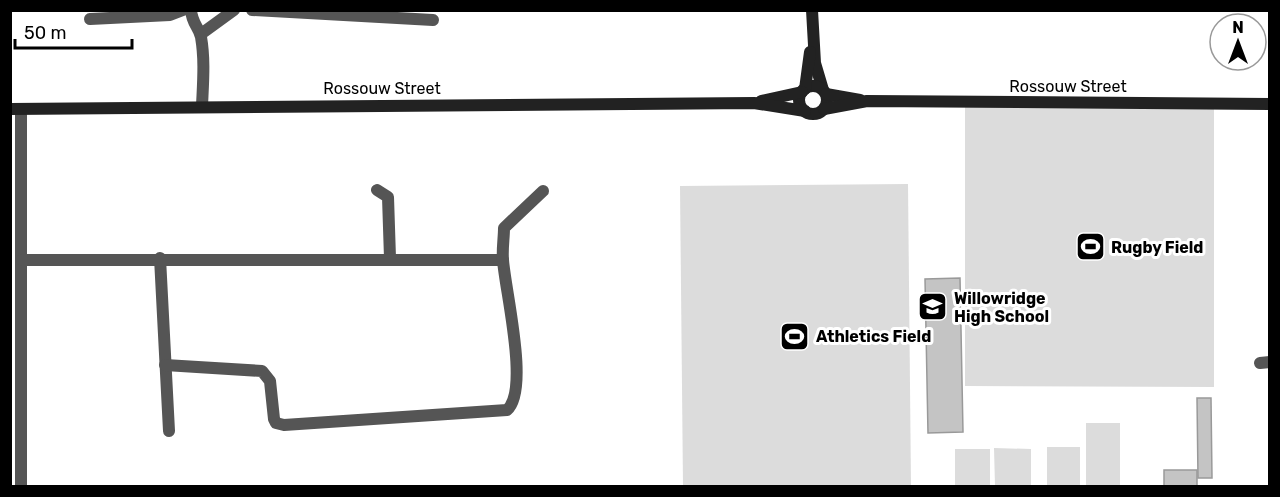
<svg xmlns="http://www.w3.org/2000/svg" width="1280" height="497" font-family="Rubik,sans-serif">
  <rect width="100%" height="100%" fill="#fff"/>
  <!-- green -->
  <g fill="#dcdcdc">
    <path d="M 965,106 L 1214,107 L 1214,387 L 965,386 Z"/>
    <path d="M 908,184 L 911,486 L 683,486 L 680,186 Z"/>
    <rect x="1086" y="423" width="34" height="63"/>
    <rect x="1047" y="447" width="33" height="39"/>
    <path d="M 994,448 L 1031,449 L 1031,486 L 995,486 Z"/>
    <rect x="955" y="449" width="35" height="37"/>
  </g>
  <!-- building -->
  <g fill="#c4c4c4" stroke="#999" stroke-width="1.5">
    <path d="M 960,278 L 963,432 L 928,433 L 925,279 Z"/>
    <path d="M 1197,398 L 1211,398 L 1212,478 L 1198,478 Z"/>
    <rect x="1164" y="470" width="33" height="16"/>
  </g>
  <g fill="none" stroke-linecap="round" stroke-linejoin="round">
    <!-- street -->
    <g stroke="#555" stroke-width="12">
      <path d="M 191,10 C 192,24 199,27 201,37 C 205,60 203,83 202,106"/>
      <path d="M 252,10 L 433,20"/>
      <path d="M 90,19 L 170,15 L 183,10"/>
      <path d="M 201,34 L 234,10"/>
      <path d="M 21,109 L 21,486"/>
      <path d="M 377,190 L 388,197 L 390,258"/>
      <path d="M 160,258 L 169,431"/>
      <path d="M 22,260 L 503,260"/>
      <path d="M 1260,363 L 1270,362"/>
      <path d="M 165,365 L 262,371 L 270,381 L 274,419 L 276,423 L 284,425 L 507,410 C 530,390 505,290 503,260 C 502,249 504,238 504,228 L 543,191"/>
    </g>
    <!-- secondary -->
    <g stroke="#222" stroke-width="12">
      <path d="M 812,10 L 815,63 L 823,90"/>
      <circle cx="813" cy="100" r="14"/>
      <path d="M 805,89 L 810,52"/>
      <path d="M 826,94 L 860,100"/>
      <path d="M 761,101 L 802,92"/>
      <path d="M 10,109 L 754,103 L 805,111"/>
      <path d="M 824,109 L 867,101 L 1270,104"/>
    </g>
  </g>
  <!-- icons -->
  <defs>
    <symbol id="stadium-square" viewBox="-11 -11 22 22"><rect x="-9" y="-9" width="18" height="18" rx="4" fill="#000" stroke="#fff"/><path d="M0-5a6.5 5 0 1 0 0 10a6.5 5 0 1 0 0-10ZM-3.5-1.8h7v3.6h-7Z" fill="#fff"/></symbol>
    <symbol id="school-square" viewBox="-11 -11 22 22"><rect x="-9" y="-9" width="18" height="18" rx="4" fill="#000" stroke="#fff"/><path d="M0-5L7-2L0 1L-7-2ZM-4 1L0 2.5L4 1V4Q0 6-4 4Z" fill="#fff"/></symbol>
  </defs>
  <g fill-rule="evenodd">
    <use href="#stadium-square" x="1074" y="230" width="33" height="33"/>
    <use href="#school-square" x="916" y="290" width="33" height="33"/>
    <use href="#stadium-square" x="778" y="320" width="33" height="33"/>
  </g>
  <g text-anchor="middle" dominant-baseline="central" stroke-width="6" stroke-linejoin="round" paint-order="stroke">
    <!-- street labels -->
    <g font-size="16" fill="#000" stroke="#fff">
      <text x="1068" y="86">Rossouw Street</text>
      <text x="382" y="88">Rossouw Street</text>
    </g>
    <!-- poi labels -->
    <g font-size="16" font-weight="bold" fill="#000" stroke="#fff" text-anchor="start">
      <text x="1111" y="247">Rugby Field</text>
      <text x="954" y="298">Willowridge<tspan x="954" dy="18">High School</tspan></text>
      <text x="816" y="336">Athletics Field</text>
    </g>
  </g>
  <!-- border -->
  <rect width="1280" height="497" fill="none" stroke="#000000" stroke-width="24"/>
  <!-- north arrow -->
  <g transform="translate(1238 42)"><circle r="28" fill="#ffffff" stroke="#999999" stroke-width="1.5"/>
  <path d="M0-4.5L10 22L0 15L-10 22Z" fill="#000000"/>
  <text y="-9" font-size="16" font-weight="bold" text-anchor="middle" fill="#000000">N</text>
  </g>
  <!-- scale -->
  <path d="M15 39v9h117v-9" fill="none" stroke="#000000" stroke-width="3"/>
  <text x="24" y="39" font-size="18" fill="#000000" stroke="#ffffff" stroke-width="4.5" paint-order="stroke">50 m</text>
</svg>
